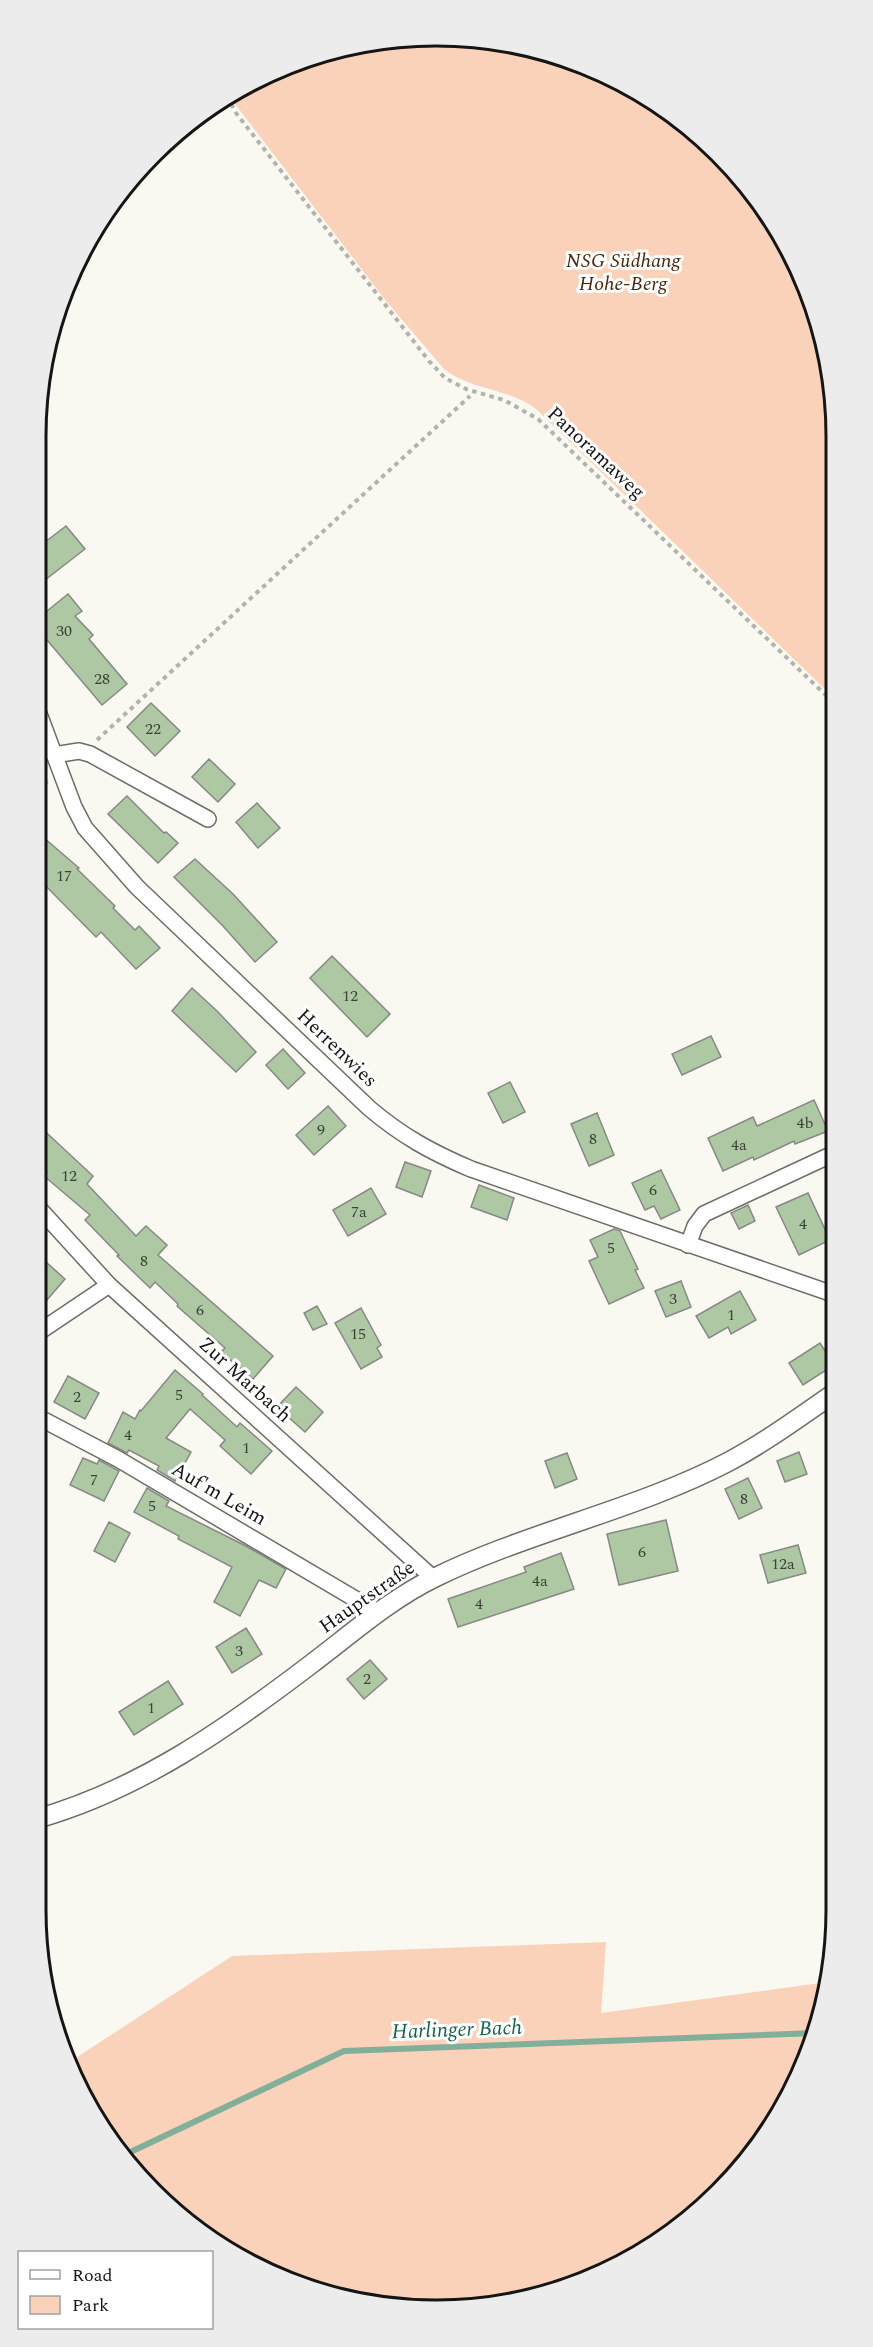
<svg xmlns="http://www.w3.org/2000/svg" width="873" height="2347" font-family="Spectral,serif">
  <rect width="100%" height="100%" fill="#f9f9f2"/>
  <!-- green -->
  <g fill="#fad2b9">
    <path d="M 463,37 L 540,50 L 659,103 L 737,172 L 796,260 L 834,384 L 834,698 L 535,408 C 506,388 471,390 444,369 L 386,301 L 235,104 L 230,94 L 308,57 L 385,39 Z"/>
    <path d="M 606,1942 L 601,2013 L 828,1982 L 823,2014 L 796,2088 L 754,2154 L 659,2244 L 590,2280 L 515,2303 L 384,2308 L 308,2290 L 237,2258 L 135,2174 L 89,2110 L 68,2063 L 232,1956 Z"/>
  </g>
  <g fill="none" stroke-linecap="round" stroke-linejoin="round">
    <!-- stream -->
    <path stroke="#82af9a" stroke-width="6" d="M 122,2156 L 344,2051 L 816,2033"/>
  </g>
  <!-- building -->
  <g fill="#aec8a4" stroke="#858983" stroke-width="1.5">
    <path d="M 66,526 L 85,549 L 36,587 L 36,549 Z"/>
    <path d="M 68,594 L 82,611 L 75,616 L 93,635 L 89,639 L 127,684 L 102,705 L 36,627 L 36,620 Z"/>
    <path d="M 151,703 L 180,731 L 155,756 L 127,727 Z"/>
    <path d="M 209,759 L 235,784 L 218,802 L 192,777 Z"/>
    <path d="M 127,796 L 164,833 L 166,832 L 178,843 L 158,863 L 108,814 Z"/>
    <path d="M 257,803 L 280,828 L 258,848 L 236,822 Z"/>
    <path d="M 36,831 L 79,868 L 77,869 L 115,906 L 113,908 L 135,930 L 139,926 L 160,948 L 136,969 L 101,932 L 96,937 L 36,876 Z"/>
    <path d="M 195,859 L 233,894 L 277,942 L 255,962 L 223,926 L 174,877 Z"/>
    <path d="M 332,956 L 390,1014 L 367,1037 L 310,978 Z"/>
    <path d="M 192,988 L 217,1011 L 256,1052 L 236,1072 L 172,1011 Z"/>
    <path d="M 711,1036 L 721,1057 L 682,1075 L 672,1054 Z"/>
    <path d="M 283,1049 L 305,1073 L 288,1089 L 266,1065 Z"/>
    <path d="M 510,1082 L 525,1112 L 503,1123 L 488,1093 Z"/>
    <path d="M 814,1100 L 828,1131 L 795,1144 L 794,1141 L 754,1160 L 753,1157 L 723,1171 L 708,1138 L 753,1117 L 757,1126 Z"/>
    <path d="M 328,1106 L 346,1126 L 314,1155 L 296,1135 Z"/>
    <path d="M 597,1113 L 614,1155 L 589,1166 L 571,1124 Z"/>
    <path d="M 36,1123 L 93,1176 L 87,1184 L 136,1236 L 146,1226 L 167,1245 L 158,1255 L 273,1356 L 253,1379 L 221,1352 L 225,1348 L 177,1306 L 178,1304 L 155,1282 L 150,1288 L 117,1256 L 119,1255 L 85,1220 L 90,1215 L 44,1176 L 47,1172 L 36,1162 Z"/>
    <path d="M 405,1162 L 431,1171 L 422,1197 L 396,1187 Z"/>
    <path d="M 661,1170 L 680,1210 L 661,1219 L 654,1206 L 645,1210 L 632,1183 Z"/>
    <path d="M 479,1185 L 514,1198 L 507,1220 L 471,1207 Z"/>
    <path d="M 371,1188 L 386,1214 L 348,1236 L 333,1210 Z"/>
    <path d="M 808,1193 L 830,1240 L 799,1255 L 776,1207 Z"/>
    <path d="M 748,1205 L 755,1221 L 739,1229 L 731,1213 Z"/>
    <path d="M 614,1229 L 620,1231 L 638,1269 L 635,1270 L 644,1288 L 609,1304 L 589,1261 L 598,1257 L 590,1240 Z"/>
    <path d="M 36,1253 L 65,1279 L 47,1300 L 36,1290 Z"/>
    <path d="M 681,1281 L 691,1307 L 666,1317 L 655,1291 Z"/>
    <path d="M 740,1291 L 756,1320 L 731,1334 L 728,1327 L 709,1338 L 696,1316 Z"/>
    <path d="M 317,1306 L 327,1324 L 313,1330 L 304,1313 Z"/>
    <path d="M 361,1308 L 381,1345 L 377,1348 L 382,1357 L 361,1369 L 335,1323 Z"/>
    <path d="M 820,1343 L 834,1365 L 803,1385 L 789,1363 Z"/>
    <path d="M 175,1370 L 203,1394 L 202,1395 L 237,1427 L 240,1423 L 272,1451 L 251,1474 L 220,1446 L 225,1440 L 190,1409 L 166,1438 L 191,1452 L 175,1481 L 157,1470 L 159,1466 L 129,1450 L 127,1453 L 108,1443 L 123,1412 L 135,1419 L 140,1410 L 141,1411 Z"/>
    <path d="M 68,1376 L 99,1393 L 85,1419 L 54,1402 Z"/>
    <path d="M 296,1387 L 323,1412 L 305,1432 L 277,1407 Z"/>
    <path d="M 799,1452 L 807,1474 L 785,1482 L 777,1461 Z"/>
    <path d="M 567,1453 L 577,1479 L 555,1488 L 545,1461 Z"/>
    <path d="M 83,1458 L 97,1464 L 99,1460 L 119,1471 L 104,1501 L 70,1485 Z"/>
    <path d="M 748,1478 L 762,1508 L 739,1519 L 725,1489 Z"/>
    <path d="M 147,1488 L 169,1501 L 166,1506 L 244,1545 L 286,1569 L 276,1588 L 259,1580 L 240,1616 L 214,1602 L 232,1567 L 178,1539 L 179,1536 L 134,1512 Z"/>
    <path d="M 666,1520 L 678,1571 L 619,1585 L 607,1534 Z"/>
    <path d="M 109,1522 L 130,1533 L 115,1562 L 94,1551 Z"/>
    <path d="M 798,1545 L 806,1573 L 768,1583 L 760,1555 Z"/>
    <path d="M 561,1553 L 574,1589 L 458,1627 L 448,1599 L 526,1572 L 524,1567 Z"/>
    <path d="M 246,1628 L 262,1654 L 232,1673 L 216,1647 Z"/>
    <path d="M 370,1660 L 387,1679 L 364,1699 L 347,1679 Z"/>
    <path d="M 168,1681 L 183,1704 L 134,1735 L 119,1712 Z"/>
  </g>
  <g fill="none" stroke-linecap="round" stroke-linejoin="round">
    <defs>
      <g id="minor">
        <path d="M 36,706 L 74,807 L 85,828 L 137,887 L 369,1108 C 402,1136 431,1152 471,1169 L 836,1295"/>
        <path d="M 54,755 L 79,751 L 90,754 L 208,819"/>
        <path d="M 36,1205 L 109,1285 L 433,1578"/>
        <path d="M 688,1245 L 695,1226 L 704,1214 L 835,1153"/>
        <path d="M 36,1334 L 109,1285"/>
        <path d="M 36,1416 L 118,1459 L 379,1613"/>
      </g>
      <path id="tertiary" d="M 36,1819 C 139,1790 226,1729 310,1665 C 350,1635 389,1600 434,1578 C 527,1532 636,1510 728,1462 C 766,1442 801,1416 836,1392"/>
    </defs>
    <!-- minor casing -->
    <use href="#minor" stroke="#6d6d67" stroke-width="18"/>
    <!-- tertiary casing -->
    <use href="#tertiary" stroke="#6d6d67" stroke-width="21"/>
    <!-- path -->
    <g stroke="#b3b3ad" stroke-width="4" stroke-dasharray="4.5 4.5" stroke-linecap="butt">
      <path d="M 227,96 L 236,113 L 429,361 L 445,378 L 466,389 L 504,400 L 538,419 L 834,703"/>
      <path d="M 97,740 L 470,396"/>
      <path d="M 36,788 L 48,781"/>
    </g>
    <!-- minor -->
    <use href="#minor" stroke="#fff" stroke-width="15"/>
    <!-- tertiary -->
    <use href="#tertiary" stroke="#fff" stroke-width="18"/>
  </g>
  <g text-anchor="middle" dominant-baseline="central" stroke-width="6" stroke-linejoin="round" paint-order="stroke">
    <!-- number labels -->
    <g font-size="16" fill="#3b4237">
      <text x="64" y="631">30</text>
      <text x="102" y="679">28</text>
      <text x="153" y="729">22</text>
      <text x="64" y="876">17</text>
      <text x="350" y="996">12</text>
      <text x="805" y="1123">4b</text>
      <text x="321" y="1130">9</text>
      <text x="593" y="1139">8</text>
      <text x="739" y="1145">4a</text>
      <text x="69" y="1176">12</text>
      <text x="653" y="1190">6</text>
      <text x="359" y="1212">7a</text>
      <text x="803" y="1224">4</text>
      <text x="611" y="1248">5</text>
      <text x="144" y="1261">8</text>
      <text x="673" y="1299">3</text>
      <text x="200" y="1310">6</text>
      <text x="731" y="1315">1</text>
      <text x="358" y="1334">15</text>
      <text x="179" y="1395">5</text>
      <text x="77" y="1397">2</text>
      <text x="128" y="1435">4</text>
      <text x="246" y="1448">1</text>
      <text x="94" y="1480">7</text>
      <text x="744" y="1499">8</text>
      <text x="152" y="1506">5</text>
      <text x="642" y="1552">6</text>
      <text x="783" y="1564">12a</text>
      <text x="540" y="1581">4a</text>
      <text x="479" y="1604">4</text>
      <text x="239" y="1651">3</text>
      <text x="367" y="1679">2</text>
      <text x="151" y="1708">1</text>
    </g>
    <!-- park labels -->
    <g font-size="20" font-style="italic" fill="#4b2507" stroke="#fff">
      <text x="623" y="261">NSG Südhang<tspan x="623" dy="23">Hohe-Berg</tspan></text>
    </g>
    <!-- street labels -->
    <g font-size="20" fill="#151513" stroke="#fff">
      <text transform="translate(596 453) rotate(43)">Panoramaweg</text>
      <text transform="translate(337 1048) rotate(44)">Herrenwies</text>
      <text transform="translate(245 1380) rotate(42)">Zur Marbach</text>
      <text transform="translate(219 1494) rotate(30)">Auf'm Leim</text>
      <text transform="translate(367 1597) rotate(-35)">Hauptstraße</text>
    </g>
    <!-- water labels -->
    <g font-size="21" font-style="italic" fill="#156348" stroke="#fff">
      <text transform="translate(457 2030) rotate(-2)">Harlinger Bach</text>
    </g>
  </g>
  <!-- crop -->
  <path d="M0 0H873V2347H0ZM436 46H436A390 390 0 0 1 826 436V1910A390 390 0 0 1 436 2300H436A390 390 0 0 1 46 1910V436A390 390 0 0 1 436 46Z" fill="#ececec" fill-rule="evenodd"/>
  <path fill="none" stroke="#151513" stroke-width="3" d="M436 46H436A390 390 0 0 1 826 436V1910A390 390 0 0 1 436 2300H436A390 390 0 0 1 46 1910V436A390 390 0 0 1 436 46Z"/>
  <!-- legend -->
  <rect x="18" y="2251" width="195" height="78" fill="#ffffff" stroke="#a1a1a1" stroke-width="1.5"/>
  <rect x="30" y="2270" width="30" height="9" fill="#ffffff" stroke="#a1a1a1" stroke-width="1.5"/>
  <text x="72" y="2281" font-size="18" fill="#151513">Road</text>
  <rect x="30" y="2296" width="30" height="18" fill="#fad2b9" stroke="#a1a1a1" stroke-width="1.5"/>
  <text x="72" y="2311" font-size="18" fill="#151513">Park</text>
</svg>
